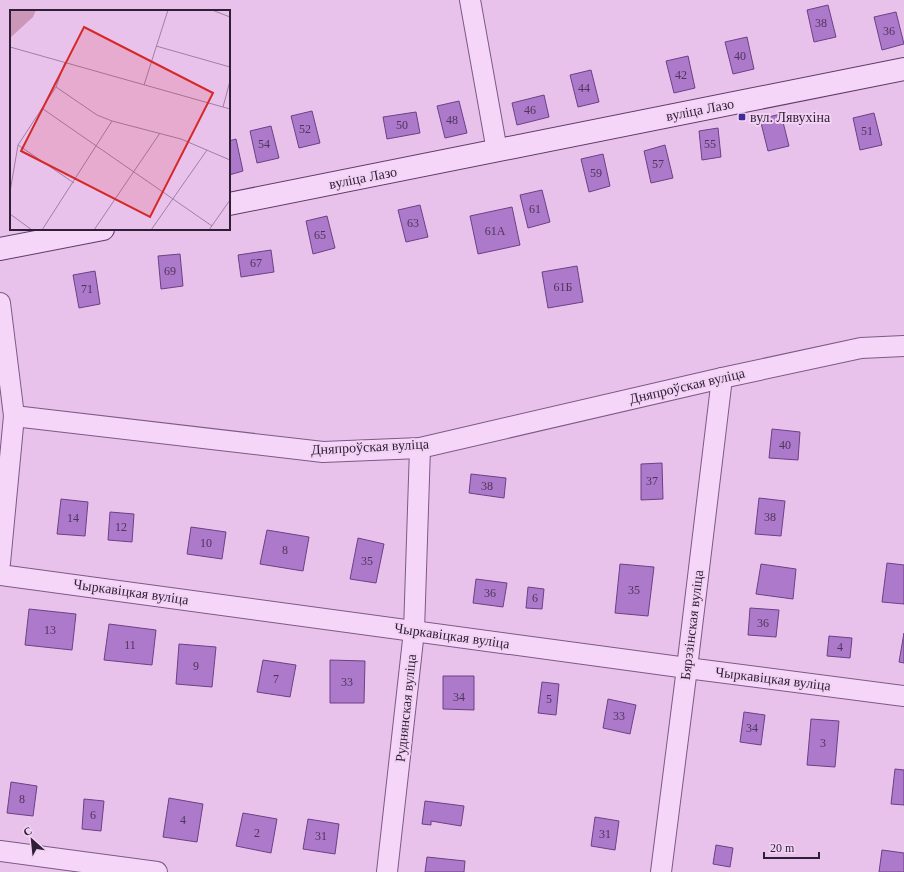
<svg xmlns="http://www.w3.org/2000/svg" width="904" height="872" font-family="'Times New Roman',serif">
  <rect width="100%" height="100%" fill="#e9c2ec"/>
  <!-- building -->
  <g fill="#ad79ca" stroke="#6a4184">
    <path d="M 828,5 L 836,37 L 814,42 L 807,10 Z"/>
    <path d="M 896,12 L 904,44 L 882,50 L 874,17 Z"/>
    <path d="M 747,37 L 754,69 L 733,74 L 725,42 Z"/>
    <path d="M 688,56 L 695,88 L 674,93 L 666,61 Z"/>
    <path d="M 591,70 L 599,102 L 578,107 L 570,75 Z"/>
    <path d="M 544,95 L 549,117 L 517,125 L 512,103 Z"/>
    <path d="M 459,101 L 467,133 L 445,138 L 437,106 Z"/>
    <path d="M 312,111 L 320,143 L 299,148 L 291,116 Z"/>
    <path d="M 416,112 L 420,133 L 387,139 L 383,117 Z"/>
    <path d="M 874,113 L 882,145 L 860,150 L 853,118 Z"/>
    <path d="M 781,114 L 789,146 L 768,151 L 760,119 Z"/>
    <path d="M 271,126 L 279,158 L 257,163 L 250,131 Z"/>
    <path d="M 718,128 L 721,157 L 702,160 L 699,131 Z"/>
    <path d="M 236,139 L 243,171 L 229,175 L 229,141 Z"/>
    <path d="M 665,145 L 673,178 L 651,183 L 644,151 Z"/>
    <path d="M 603,154 L 610,186 L 589,192 L 581,159 Z"/>
    <path d="M 542,190 L 550,222 L 528,228 L 520,195 Z"/>
    <path d="M 420,205 L 428,237 L 406,242 L 398,210 Z"/>
    <path d="M 512,207 L 520,245 L 478,254 L 470,216 Z"/>
    <path d="M 327,216 L 335,248 L 313,254 L 306,221 Z"/>
    <path d="M 271,250 L 274,272 L 241,277 L 238,255 Z"/>
    <path d="M 180,254 L 183,286 L 161,289 L 158,256 Z"/>
    <path d="M 577,266 L 583,302 L 548,308 L 542,272 Z"/>
    <path d="M 95,271 L 100,304 L 79,308 L 73,275 Z"/>
    <path d="M 772,429 L 800,432 L 798,460 L 769,458 Z"/>
    <path d="M 662,463 L 663,499 L 641,500 L 641,464 Z"/>
    <path d="M 471,474 L 506,478 L 504,498 L 469,493 Z"/>
    <path d="M 759,498 L 785,501 L 781,536 L 755,534 Z"/>
    <path d="M 61,499 L 88,502 L 85,536 L 57,534 Z"/>
    <path d="M 110,512 L 134,514 L 132,542 L 108,540 Z"/>
    <path d="M 191,527 L 226,532 L 222,559 L 187,554 Z"/>
    <path d="M 267,530 L 309,537 L 303,571 L 260,564 Z"/>
    <path d="M 358,538 L 384,544 L 376,583 L 350,579 Z"/>
    <path d="M 887,563 L 904,565 L 904,604 L 882,602 Z"/>
    <path d="M 620,564 L 654,567 L 648,616 L 615,613 Z"/>
    <path d="M 761,564 L 796,569 L 793,599 L 756,594 Z"/>
    <path d="M 476,579 L 507,583 L 503,607 L 473,603 Z"/>
    <path d="M 528,587 L 544,589 L 542,609 L 526,608 Z"/>
    <path d="M 750,608 L 779,610 L 776,637 L 748,635 Z"/>
    <path d="M 29,609 L 76,614 L 72,650 L 25,645 Z"/>
    <path d="M 109,624 L 156,630 L 152,665 L 104,660 Z"/>
    <path d="M 904,633 L 904,663 L 899,662 Z"/>
    <path d="M 829,636 L 852,638 L 850,658 L 827,656 Z"/>
    <path d="M 179,644 L 216,647 L 212,687 L 176,684 Z"/>
    <path d="M 263,660 L 296,665 L 290,697 L 257,692 Z"/>
    <path d="M 330,660 L 365,661 L 364,703 L 330,703 Z"/>
    <path d="M 443,676 L 474,676 L 474,710 L 443,709 Z"/>
    <path d="M 542,682 L 559,684 L 556,715 L 538,713 Z"/>
    <path d="M 608,699 L 636,705 L 630,734 L 603,728 Z"/>
    <path d="M 744,712 L 765,715 L 761,745 L 740,742 Z"/>
    <path d="M 811,719 L 839,721 L 835,767 L 807,765 Z"/>
    <path d="M 895,769 L 904,770 L 904,805 L 891,804 Z"/>
    <path d="M 11,782 L 37,786 L 33,816 L 7,813 Z"/>
    <path d="M 169,798 L 203,804 L 197,842 L 163,837 Z"/>
    <path d="M 84,799 L 104,801 L 101,831 L 82,829 Z"/>
    <path d="M 425,801 L 464,806 L 461,826 L 431,821 L 431,825 L 422,824 Z"/>
    <path d="M 243,813 L 277,819 L 271,853 L 236,846 Z"/>
    <path d="M 595,817 L 619,821 L 615,850 L 591,846 Z"/>
    <path d="M 308,819 L 339,824 L 335,854 L 303,849 Z"/>
    <path d="M 716,845 L 733,848 L 730,867 L 713,864 Z"/>
    <path d="M 882,850 L 904,853 L 904,872 L 879,872 Z"/>
    <path d="M 427,857 L 465,861 L 464,872 L 425,872 Z"/>
  </g>
  <g fill="none" stroke-linecap="round" stroke-linejoin="round">
    <defs>
      <g id="street">
        <path d="M 470,0 L 497,151"/>
        <path d="M 0,303 L 14,416 L 323,452 L 420,448 L 722,378 L 861,348 L 904,346"/>
        <path d="M 0,563 L 14,416"/>
        <path d="M 0,575 L 687,668 L 904,696"/>
        <path d="M 0,851 L 157,872"/>
        <path d="M 387,872 L 414,631 L 420,448"/>
        <path d="M 661,872 L 687,668 L 722,378"/>
      </g>
      <g id="secondary">
        <path d="M 229,204 L 904,69"/>
        <path d="M 0,249 L 103,229"/>
      </g>
    </defs>
    <!-- street casing -->
    <use href="#street" stroke="#7b5a86" stroke-width="22"/>
    <!-- secondary casing -->
    <use href="#secondary" stroke="#5c3d68" stroke-width="24"/>
    <!-- street -->
    <use href="#street" stroke="#f5d5f8" stroke-width="20"/>
    <!-- secondary -->
    <use href="#secondary" stroke="#f5d5f8" stroke-width="22"/>
  </g>
  <!-- markers -->
  <rect fill="#422c93" stroke="#f2d2f4" stroke-width="1.5" x="738" y="113" width="8" height="8" rx="2"/>
  <g text-anchor="middle" dominant-baseline="central" stroke-width="4" stroke-linejoin="round" paint-order="stroke">
    <!-- number labels -->
    <g font-size="12" fill="#4e355b">
      <text x="821" y="23">38</text>
      <text x="889" y="31">36</text>
      <text x="740" y="56">40</text>
      <text x="681" y="75">42</text>
      <text x="584" y="88">44</text>
      <text x="530" y="110">46</text>
      <text x="452" y="120">48</text>
      <text x="402" y="125">50</text>
      <text x="305" y="129">52</text>
      <text x="867" y="131">51</text>
      <text x="264" y="144">54</text>
      <text x="710" y="144">55</text>
      <text x="658" y="164">57</text>
      <text x="596" y="173">59</text>
      <text x="535" y="209">61</text>
      <text x="413" y="223">63</text>
      <text x="495" y="231">61А</text>
      <text x="320" y="235">65</text>
      <text x="256" y="263">67</text>
      <text x="170" y="271">69</text>
      <text x="563" y="287">61Б</text>
      <text x="87" y="289">71</text>
      <text x="785" y="445">40</text>
      <text x="652" y="481">37</text>
      <text x="487" y="486">38</text>
      <text x="770" y="517">38</text>
      <text x="73" y="518">14</text>
      <text x="121" y="527">12</text>
      <text x="206" y="543">10</text>
      <text x="285" y="550">8</text>
      <text x="367" y="561">35</text>
      <text x="634" y="590">35</text>
      <text x="490" y="593">36</text>
      <text x="535" y="598">6</text>
      <text x="763" y="623">36</text>
      <text x="50" y="630">13</text>
      <text x="130" y="645">11</text>
      <text x="840" y="647">4</text>
      <text x="196" y="666">9</text>
      <text x="276" y="679">7</text>
      <text x="347" y="682">33</text>
      <text x="459" y="697">34</text>
      <text x="549" y="699">5</text>
      <text x="619" y="716">33</text>
      <text x="752" y="728">34</text>
      <text x="823" y="743">3</text>
      <text x="22" y="799">8</text>
      <text x="93" y="815">6</text>
      <text x="183" y="820">4</text>
      <text x="257" y="833">2</text>
      <text x="605" y="834">31</text>
      <text x="321" y="836">31</text>
    </g>
    <!-- street labels -->
    <g font-size="14" fill="#2f1e36" stroke="#f2d2f4">
      <text transform="translate(700 110) rotate(-11)">вуліца Лазо</text>
      <text transform="translate(363 178) rotate(-11)">вуліца Лазо</text>
      <text transform="translate(687 386) rotate(-13)">Дняпроўская вуліца</text>
      <text transform="translate(370 447) rotate(-3)">Дняпроўская вуліца</text>
      <text transform="translate(131 592) rotate(8)">Чыркавіцкая вуліца</text>
      <text transform="translate(692 625) rotate(-83)">Бярэзінская вуліца</text>
      <text transform="translate(452 636) rotate(8)">Чыркавіцкая вуліца</text>
      <text transform="translate(773 679) rotate(7)">Чыркавіцкая вуліца</text>
      <text transform="translate(406 708) rotate(-84)">Руднянская вуліца</text>
    </g>
    <!-- poi labels -->
    <g font-size="14" fill="#2f1e36" stroke="#f2d2f4" text-anchor="start">
      <text x="750" y="117">вул. Лявухіна</text>
    </g>
  </g>
  <!-- overview -->
  <g transform="translate(10 10)">
    <rect width="220" height="220" fill="#e9c2ec"/>
    <path d="M 0,0 L 26,0 L 23,7 L 0,28 Z" fill="#ca97b9"/>
    <path fill="none" stroke="#9f80a3" stroke-width="1" d="M 202,0 L 220,7M 146,36 L 220,57M 0,37 L 220,99M 55,52 L 46,77 L 87,105 L 102,111 L 171,129 L 220,150M 134,75 L 158,0M 213,97 L 220,71M 33,99 L 202,216M 8,135 L 64,173M 0,182 L 8,135 L 46,77M 0,204 L 22,220M 32,220 L 102,111M 84,220 L 150,123M 141,220 L 197,140M 199,220 L 220,190"/>
    <path fill="#d62828" fill-opacity="0.15" stroke="#d62828" stroke-width="2" d="M 74,17 L 203,83 L 140,207 L 11,141 Z"/>
    <rect width="220" height="220" fill="none" stroke="#2f1e36" stroke-width="2"/>
  </g>
  <!-- north arrow -->
  <g transform="translate(32 840) rotate(333)" stroke="#f2d2f4" stroke-width="3" paint-order="stroke">
  <path d="M0-3L7 15L0 10L-7 15Z" fill="#2f1e36"/>
  <text y="-6" font-size="11" font-weight="bold" text-anchor="middle" fill="#2f1e36">С</text>
  </g>
  <!-- scale -->
  <path d="M764 852v6h55v-6" fill="none" stroke="#2f1e36" stroke-width="2"/>
  <text x="770" y="852" font-size="12" fill="#2f1e36" stroke="#f2d2f4" stroke-width="3" paint-order="stroke">20 m</text>
</svg>
